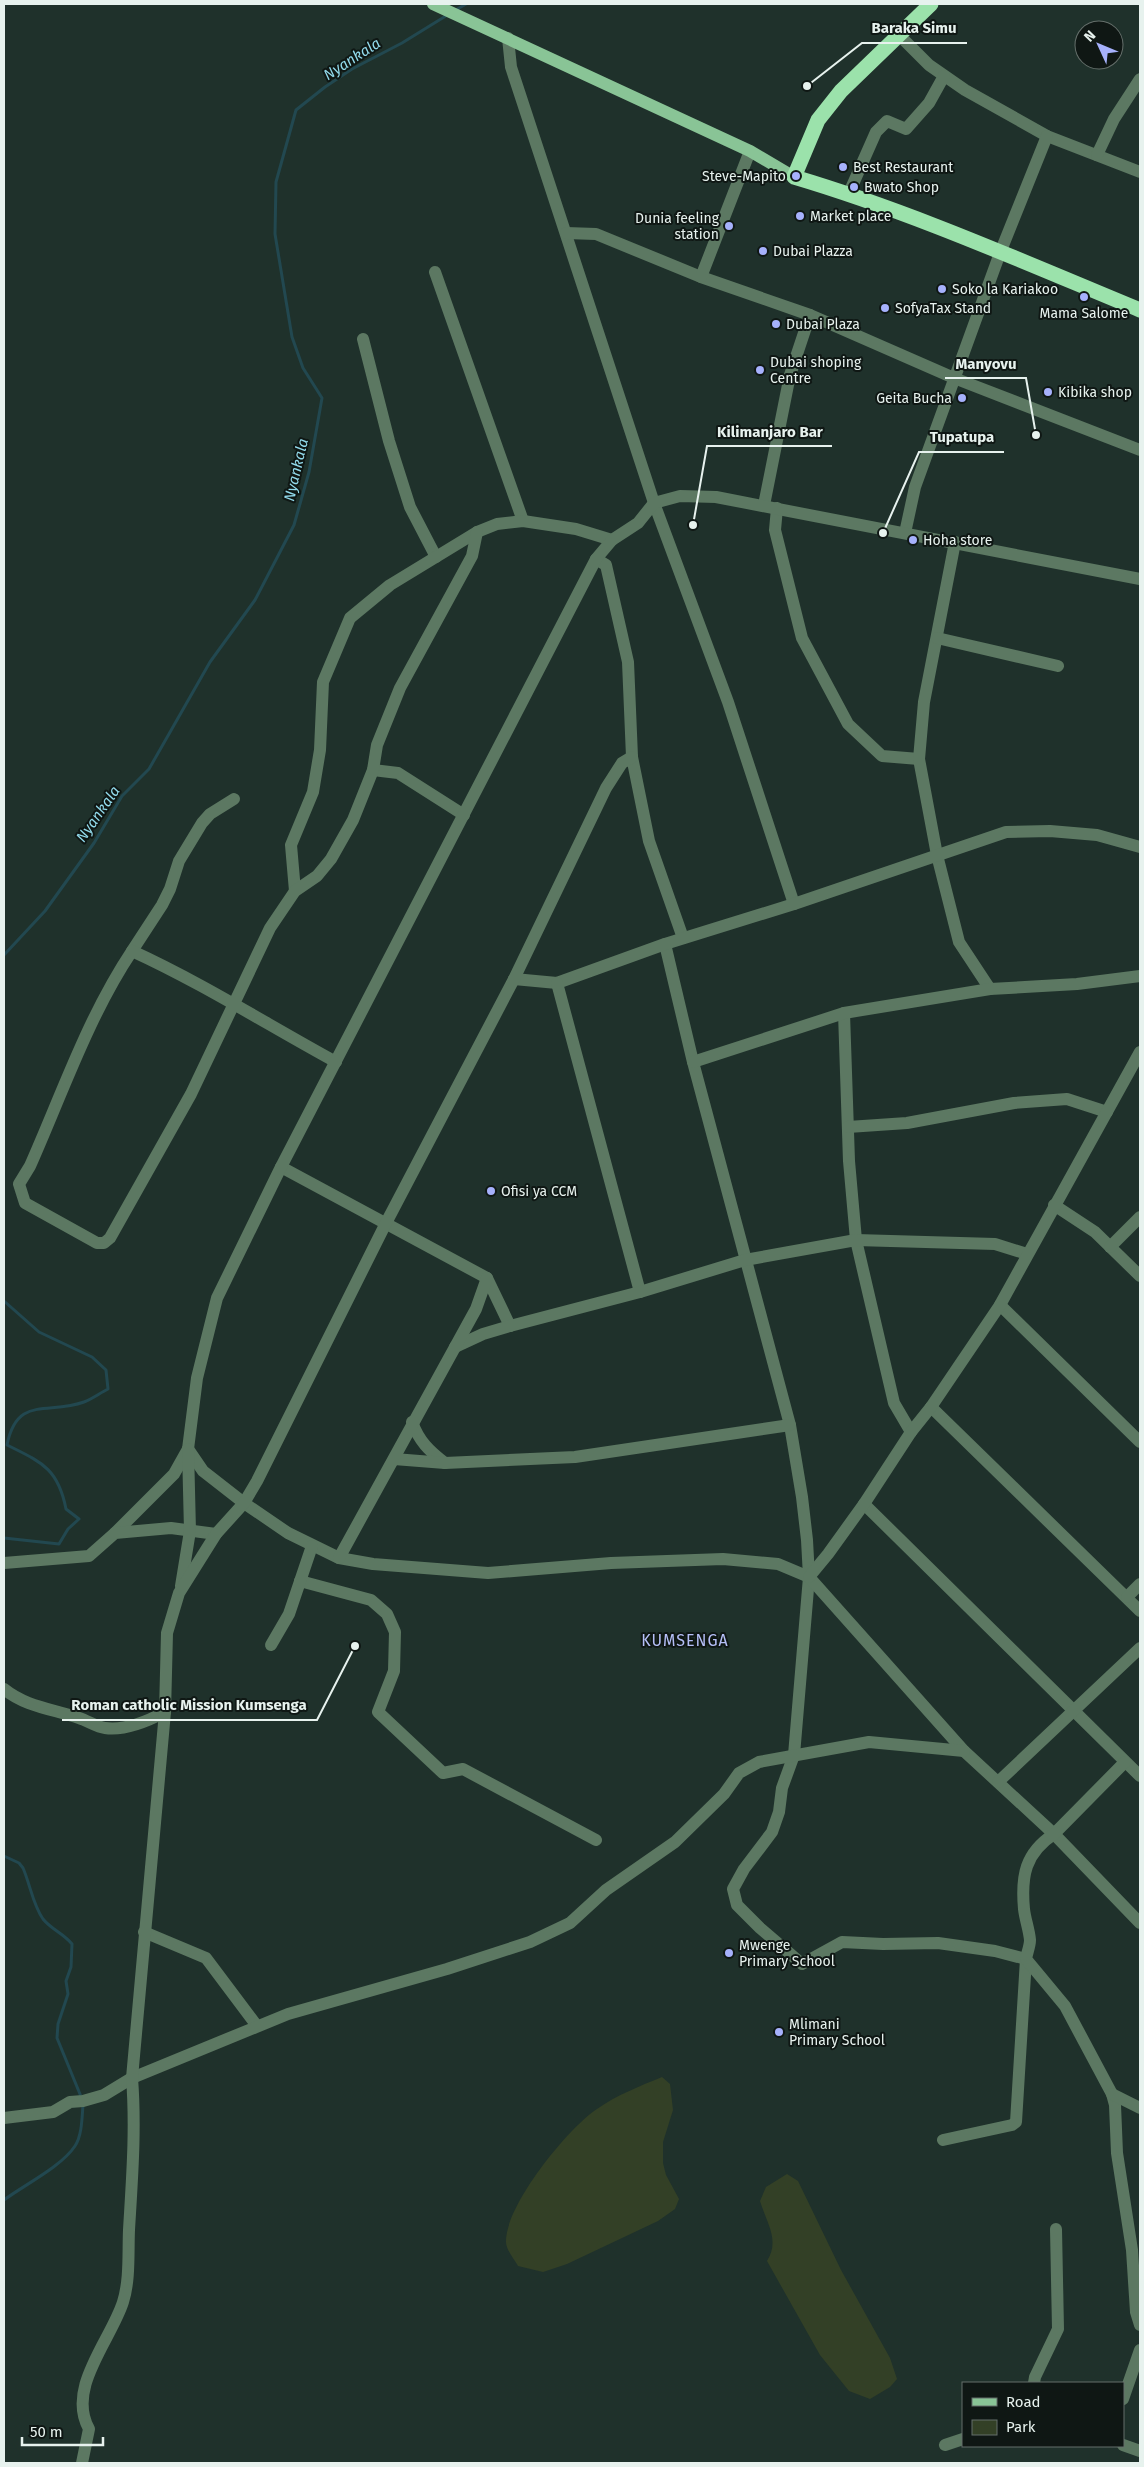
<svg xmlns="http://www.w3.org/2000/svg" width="1144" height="2467" font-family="'Fira Sans',sans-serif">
  <rect width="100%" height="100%" fill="#1f312b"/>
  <!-- green -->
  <g fill="#334026">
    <path d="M 662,2077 L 670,2084 L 673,2110 L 663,2142 L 663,2163 L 666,2175 L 679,2199 L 675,2209 L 658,2221 L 567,2264 L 543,2272 L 518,2266 C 515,2260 506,2250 506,2242 C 505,2206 567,2129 597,2109 C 617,2095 640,2086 662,2077 Z"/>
    <path d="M 787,2174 L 798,2181 L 841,2270 L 890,2358 L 897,2379 L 890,2387 L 870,2399 L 849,2391 L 820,2355 L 767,2261 C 780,2240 767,2224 760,2201 L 766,2187 Z"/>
  </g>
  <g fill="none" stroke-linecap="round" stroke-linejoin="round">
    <!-- stream -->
    <g stroke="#224850" stroke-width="3">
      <path d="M 454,11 L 466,4"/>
      <path d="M 4,955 L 45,911 L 94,843 L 122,796 L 149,769 L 210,662 L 255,600 L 294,525 L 309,472 L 322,398 L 303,368 L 292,337 L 275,234 L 276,182 L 296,110 L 325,87 L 352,69 L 402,43 L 449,14"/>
      <path d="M 4,1301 L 39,1332 L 92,1357 L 106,1370 L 108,1389 C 100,1393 92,1399 84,1402 C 48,1415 17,1395 7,1445 C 41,1462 58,1468 66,1509 L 79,1519 L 68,1529 L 59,1544 L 4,1538"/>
      <path d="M 4,1856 L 19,1863 L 23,1868 C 30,1884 33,1905 43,1919 C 52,1930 63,1933 72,1944 L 71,1967 L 66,1981 L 68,1994 L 58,2024 L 57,2038 L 82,2099"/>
      <path d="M 4,2200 C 24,2185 61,2167 75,2146 C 82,2136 82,2117 83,2105"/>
    </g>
    <!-- minor -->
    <g stroke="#5c7862" stroke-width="12">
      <path d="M 900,36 L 929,65 L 965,90 L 1047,136 L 1140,172"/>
      <path d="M 508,38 L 511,67 L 654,503 L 728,702 L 794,904"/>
      <path d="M 1097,155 L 1114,119 L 1140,79"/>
      <path d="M 849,193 L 876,132 L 887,121 L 906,129 L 929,103 L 944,76"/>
      <path d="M 566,233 L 596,234 L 701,277 L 810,315 L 954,378 L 1140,450"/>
      <path d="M 435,272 L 523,521"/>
      <path d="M 701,277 L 750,151"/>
      <path d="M 363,339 L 389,441 L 410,507 L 436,557"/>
      <path d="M 764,505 L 790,375 L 810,315"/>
      <path d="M 777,508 L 775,530 L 802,638 L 848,724 L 882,756 L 919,759"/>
      <path d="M 905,533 L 915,487 L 1000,253 L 1047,136"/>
      <path d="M 955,542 L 924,702 L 919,759 L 937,855 L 959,942 L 990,989"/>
      <path d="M 596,559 L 606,565 L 628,662 L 632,757 L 649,841 L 683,938"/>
      <path d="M 937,638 L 1058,666"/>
      <path d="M 373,770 L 398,773 L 464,815"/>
      <path d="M 295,891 L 291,845 L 313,792 L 320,750 L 323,682 L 350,618 L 390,585 L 477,532 L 497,524 L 523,521 L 576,529 L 612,540"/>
      <path d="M 665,944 L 693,1062 L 790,1425 L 802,1497 L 807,1540 L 809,1577 L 794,1755 L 782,1788 L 779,1812 L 772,1832 L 744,1869 L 733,1889 L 737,1905 L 760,1928 L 802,1964 L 842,1942 L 883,1944 L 938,1943 L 995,1951 L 1026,1959 L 1016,2122 L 1012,2125 L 943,2140"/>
      <path d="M 132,951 L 162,905 L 170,889 L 179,861 L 202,823 L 210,814 L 234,799"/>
      <path d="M 514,979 L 557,983 L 665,944 L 794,904 L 1006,832 L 1050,831 L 1097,835 L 1140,847"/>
      <path d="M 557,983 L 640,1292"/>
      <path d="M 844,1013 L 849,1161 L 856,1240 L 894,1403 L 911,1432"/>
      <path d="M 336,1062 C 268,1025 202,983 132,951 C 88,1017 62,1094 30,1166 L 19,1184 L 25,1203 L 97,1243 L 104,1243 L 110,1238 L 191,1094 L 270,928 L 295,891 L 317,876 L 331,859 L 353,820 L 373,770 L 377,745 L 400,688 L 472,556 L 477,532"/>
      <path d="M 693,1062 L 844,1013 L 990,989 L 1077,984 L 1140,976"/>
      <path d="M 848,1127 L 907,1123 L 1014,1103 L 1067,1099 L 1107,1112"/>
      <path d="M 281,1167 L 487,1278 L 510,1326"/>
      <path d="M 1054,1205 L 1095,1232 L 1140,1276"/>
      <path d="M 1110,1247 L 1140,1217"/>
      <path d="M 1000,1305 L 1140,1442"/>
      <path d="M 455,1347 L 483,1334 L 510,1326 L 640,1292 L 745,1260 L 856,1240 L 995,1244 L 1027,1254"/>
      <path d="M 931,1407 L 1140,1611"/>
      <path d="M 412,1422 C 419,1441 429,1451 445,1463"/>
      <path d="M 188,1449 L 203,1471 L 244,1503 L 288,1533 L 339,1558 L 373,1564 L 488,1573 L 611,1563 L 723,1559 L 778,1564 L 809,1577 L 964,1751 L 1054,1834 L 1140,1923"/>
      <path d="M 394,1459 L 445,1463 L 575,1457 L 790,1425"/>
      <path d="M 864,1504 L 1140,1776"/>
      <path d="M 115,1533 L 174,1474 L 188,1449 L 197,1378 L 217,1298 L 281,1167 L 596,559 L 612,540 L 638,523 L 654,503 L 680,496 L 716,497 L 1140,579"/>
      <path d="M 339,1558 L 476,1309 L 487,1278"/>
      <path d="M 4,1563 L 89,1556 L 115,1533 L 171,1528 L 216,1534"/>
      <path d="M 809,1577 L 828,1554 L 864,1504 L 911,1432 L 931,1407 L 1000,1305 L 1140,1052"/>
      <path d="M 300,1581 L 371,1600 L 387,1614 L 395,1632 L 394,1671 L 378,1712 L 443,1773 L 463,1769 L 596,1840"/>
      <path d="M 181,1586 L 190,1531 L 188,1449"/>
      <path d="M 1127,1597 L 1140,1584"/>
      <path d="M 271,1645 L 289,1614 L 312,1546"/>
      <path d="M 4,1689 C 26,1707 53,1709 79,1718 C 88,1721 97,1727 105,1728 C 125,1731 148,1721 165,1712"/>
      <path d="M 1125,1762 L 1054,1834 C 1025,1853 1021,1876 1024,1909 C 1025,1919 1029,1929 1030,1940 C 1030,1946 1027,1953 1026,1959 L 1065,2006 L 1112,2094 L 1115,2105 L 1117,2153 L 1132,2250 L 1136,2312 L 1140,2325"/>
      <path d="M 998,1782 L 1140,1648"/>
      <path d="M 144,1932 L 206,1958 L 257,2026"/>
      <path d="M 1112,2094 L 1140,2108"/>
      <path d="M 4,2118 L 53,2112 L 70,2102 L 83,2101 L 104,2095 L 132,2078 L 288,2014 L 447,1969 L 530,1942 L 570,1923 L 606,1890 L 675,1842 L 724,1794 L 739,1773 L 759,1762 L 869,1742 L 964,1751"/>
      <path d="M 1034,2383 L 1035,2377 L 1058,2329 L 1056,2229"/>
      <path d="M 1123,2399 L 1140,2350"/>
      <path d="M 945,2445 L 963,2439"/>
      <path d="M 1123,2445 L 1140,2451"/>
      <path d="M 82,2463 L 89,2429 C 66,2388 111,2340 123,2302 C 130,2280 128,2253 129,2230 C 132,2179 136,2129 132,2078 L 165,1712 L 167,1633 L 179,1593 L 216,1534 L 244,1503 L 257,1481 L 386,1223 L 514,979 L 606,788 L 622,763 L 632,757"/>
    </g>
    <!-- major -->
    <path stroke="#89c496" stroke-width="12" d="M 433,4 L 750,151 L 794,177"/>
    <!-- highway -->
    <path stroke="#9be2ab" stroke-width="15" d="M 931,4 L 841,91 L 818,120 L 794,177 C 912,212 1026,263 1140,310"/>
  </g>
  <!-- markers -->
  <g fill="#a6b1fc" stroke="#0f1714" stroke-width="2">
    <circle cx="843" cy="167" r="5"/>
    <circle cx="796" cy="176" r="5"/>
    <circle cx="854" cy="187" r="5"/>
    <circle cx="800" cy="216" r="5"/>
    <circle cx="729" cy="226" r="5"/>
    <circle cx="763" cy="251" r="5"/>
    <circle cx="942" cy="289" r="5"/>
    <circle cx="1084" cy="297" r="5"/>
    <circle cx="885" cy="308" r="5"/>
    <circle cx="776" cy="324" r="5"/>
    <circle cx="760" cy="370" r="5"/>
    <circle cx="1048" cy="392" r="5"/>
    <circle cx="962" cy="398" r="5"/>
    <circle cx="913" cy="540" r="5"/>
    <circle cx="491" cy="1191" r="5"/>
    <circle cx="729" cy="1953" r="5"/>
    <circle cx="779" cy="2032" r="5"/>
  </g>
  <g text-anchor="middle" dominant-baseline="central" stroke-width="4" stroke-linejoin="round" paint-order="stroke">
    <!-- poi labels -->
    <g font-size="14" fill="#e7f2ee" stroke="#0f1714" text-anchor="start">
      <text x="853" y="167">Best Restaurant</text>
      <text x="786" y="176" text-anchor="end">Steve-Mapito</text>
      <text x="864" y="187">Bwato Shop</text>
      <text x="810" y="216">Market place</text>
      <text x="719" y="218" text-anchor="end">Dunia feeling<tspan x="719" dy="16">station</tspan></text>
      <text x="773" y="251">Dubai Plazza</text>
      <text x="952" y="289">Soko la Kariakoo</text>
      <text x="895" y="308">SofyaTax Stand</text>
      <text x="1084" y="313" text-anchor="middle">Mama Salome</text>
      <text x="786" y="324">Dubai Plaza</text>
      <text x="770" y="362">Dubai shoping<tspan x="770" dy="16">Centre</tspan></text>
      <text x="1058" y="392">Kibika shop</text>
      <text x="952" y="398" text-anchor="end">Geita Bucha</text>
      <text x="923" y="540">Hoha store</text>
      <text x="501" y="1191">Ofisi ya CCM</text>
      <text x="739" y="1945">Mwenge<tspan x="739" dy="16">Primary School</tspan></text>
      <text x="789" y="2024">Mlimani<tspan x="789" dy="16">Primary School</tspan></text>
    </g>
    <!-- water labels -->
    <g font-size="15" font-style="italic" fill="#92daeb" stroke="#0f1714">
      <text transform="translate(352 59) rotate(-33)">Nyankala</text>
      <text transform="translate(296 470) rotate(-77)">Nyankala</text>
      <text transform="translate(98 814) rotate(-55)">Nyankala</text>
    </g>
    <!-- quarter labels -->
    <g font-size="16" letter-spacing="1" fill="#b5bff7" stroke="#0f1714">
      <text x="685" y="1640">KUMSENGA</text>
    </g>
  </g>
  <!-- callouts -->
  <path fill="none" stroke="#e7f2ee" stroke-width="2" d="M807 86L862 43H967M1036 435L1026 378H945M693 525L707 446H832M883 533L919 452H1004M355 1646L317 1720H62"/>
  <g fill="#e7f2ee" stroke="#0f1714" stroke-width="2">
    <circle cx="807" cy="86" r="5"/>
    <circle cx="1036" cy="435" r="5"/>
    <circle cx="693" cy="525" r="5"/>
    <circle cx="883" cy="533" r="5"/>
    <circle cx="355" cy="1646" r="5"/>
  </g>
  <g font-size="15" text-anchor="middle" font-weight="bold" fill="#e7f2ee" stroke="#0f1714" stroke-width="4" stroke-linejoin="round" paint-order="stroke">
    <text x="914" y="33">Baraka Simu</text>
    <text x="986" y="369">Manyovu</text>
    <text x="770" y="437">Kilimanjaro Bar</text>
    <text x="962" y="442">Tupatupa</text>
    <text x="189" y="1710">Roman catholic Mission Kumsenga</text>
  </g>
  <!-- border -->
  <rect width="1144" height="2467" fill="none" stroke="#e7f2ee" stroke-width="10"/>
  <!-- legend -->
  <rect x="962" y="2382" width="162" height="65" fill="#0f1714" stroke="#656f6b"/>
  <rect x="972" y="2398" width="25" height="8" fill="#89c496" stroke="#656f6b"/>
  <text x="1006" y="2407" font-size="15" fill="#e7f2ee">Road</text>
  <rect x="972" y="2420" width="25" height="15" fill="#334026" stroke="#656f6b"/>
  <text x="1006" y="2432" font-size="15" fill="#e7f2ee">Park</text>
  <!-- north arrow -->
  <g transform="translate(1099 45) rotate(314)"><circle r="24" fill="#0f1714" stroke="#656f6b"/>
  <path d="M0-4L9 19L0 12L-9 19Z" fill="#a6b1fc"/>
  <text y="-8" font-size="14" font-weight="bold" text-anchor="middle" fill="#e7f2ee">N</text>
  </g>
  <!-- scale -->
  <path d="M22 2437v8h81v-8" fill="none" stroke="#e7f2ee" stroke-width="2.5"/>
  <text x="30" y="2437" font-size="15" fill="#e7f2ee" stroke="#0f1714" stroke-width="4" paint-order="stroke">50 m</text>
</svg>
